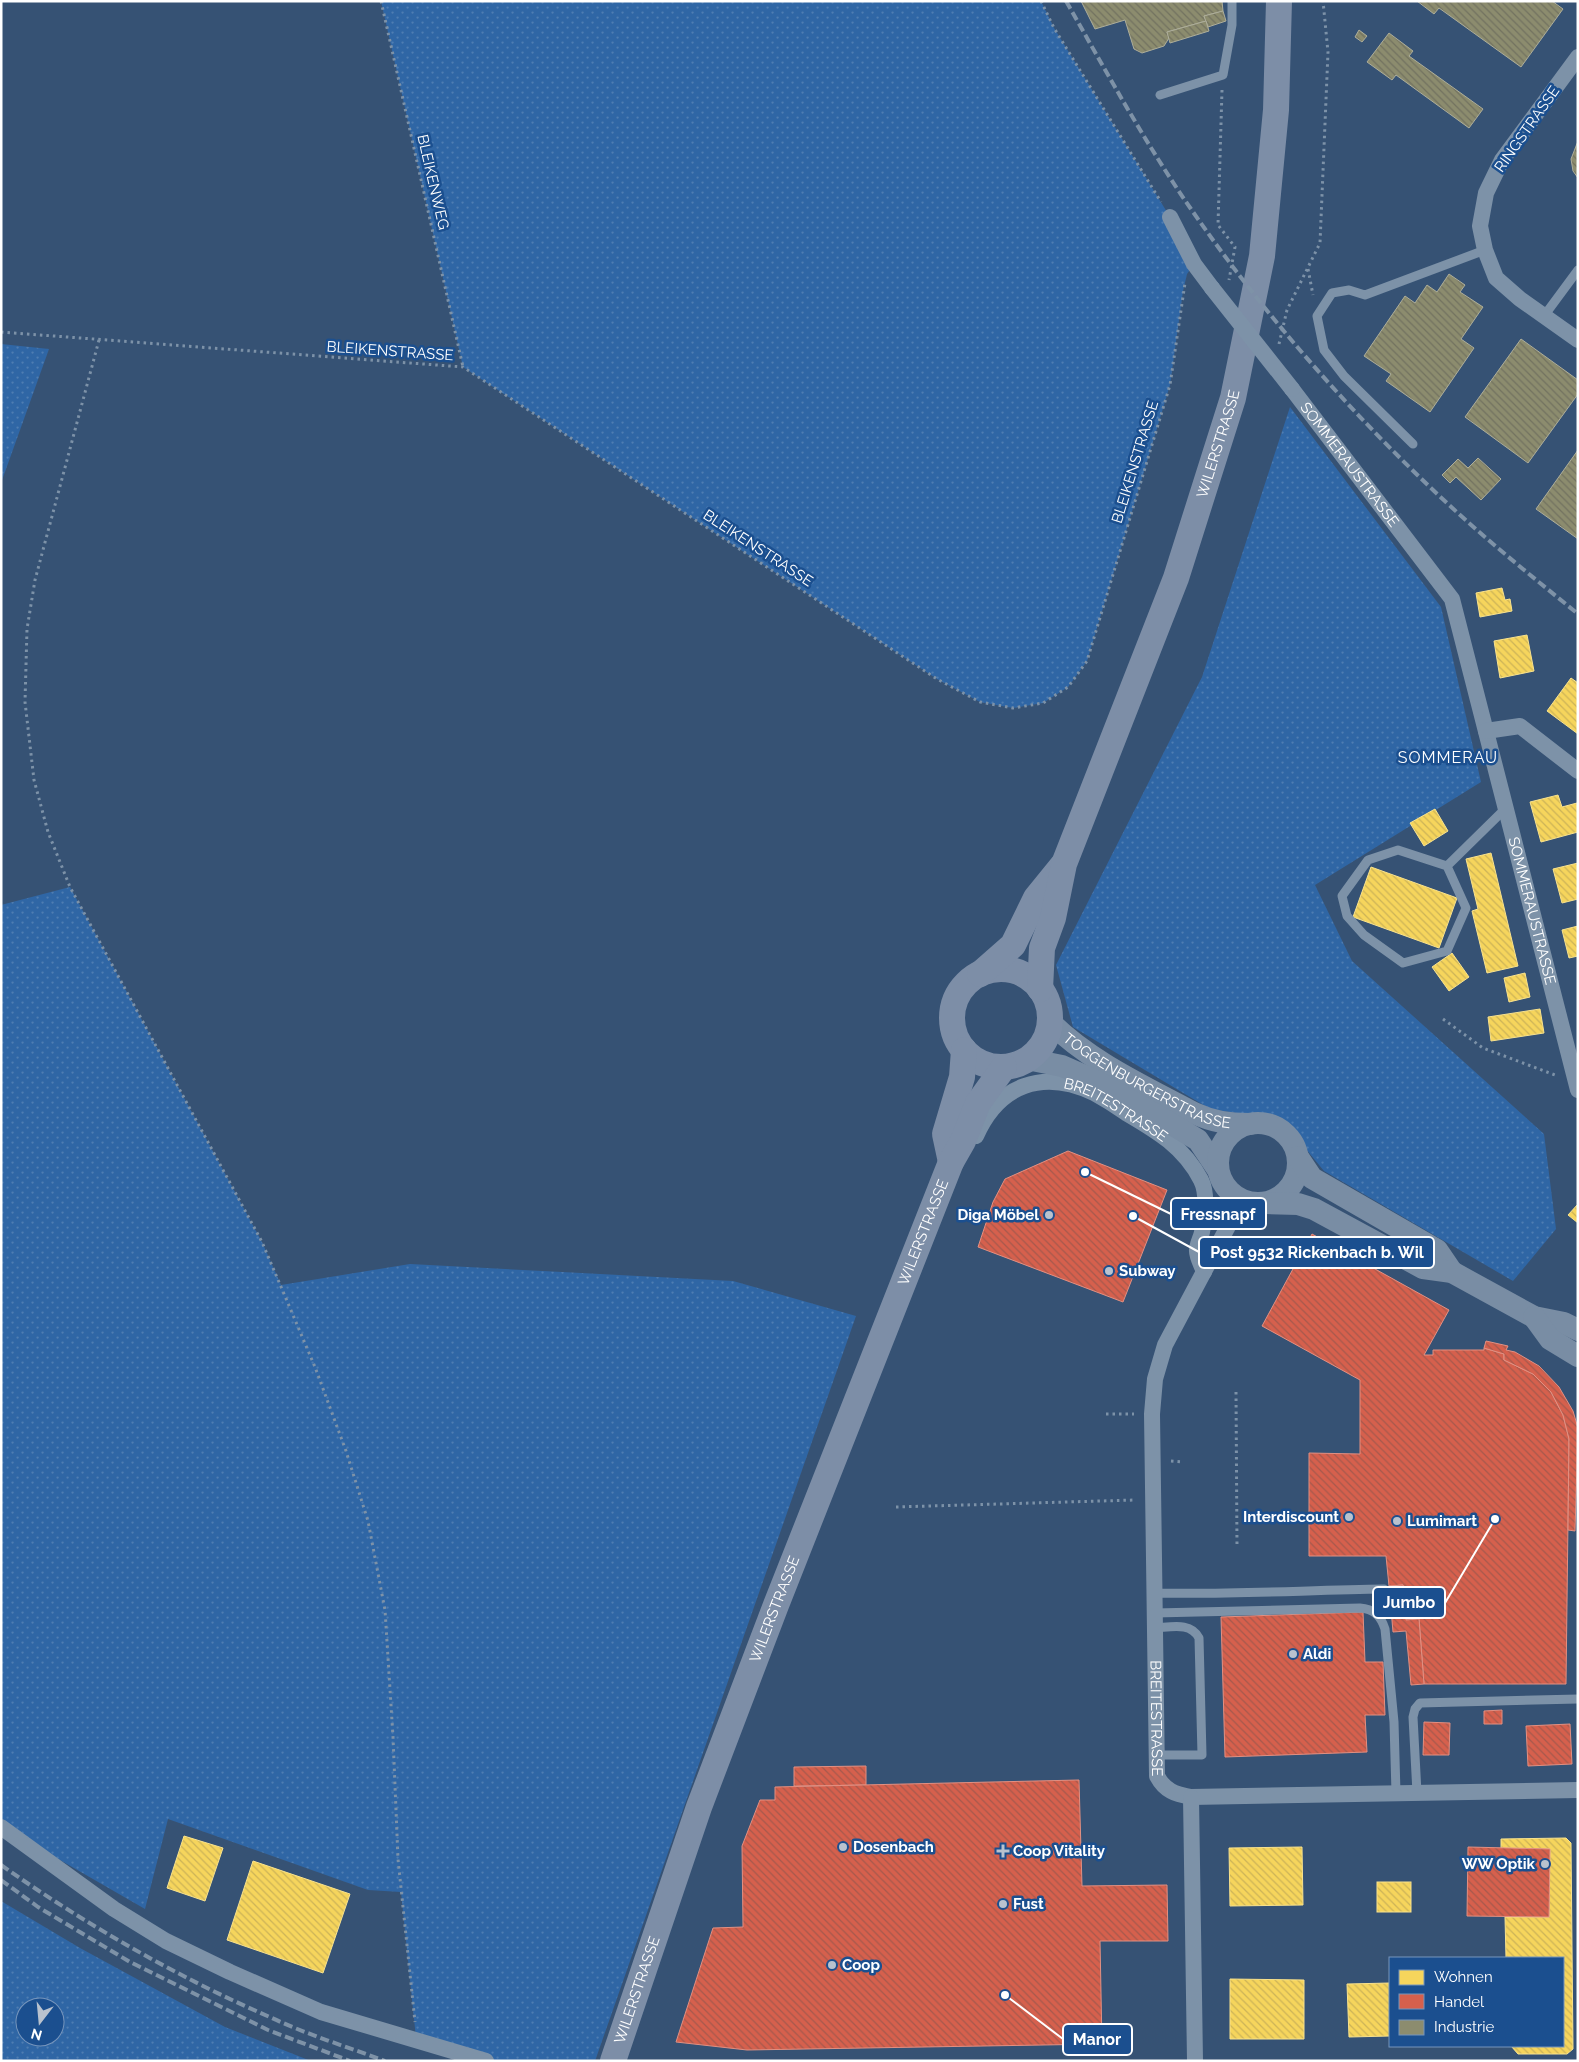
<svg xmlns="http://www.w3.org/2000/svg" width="1579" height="2062" font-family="Raleway,sans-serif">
  <defs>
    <pattern id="green-dots" width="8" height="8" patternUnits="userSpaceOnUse" patternTransform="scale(1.25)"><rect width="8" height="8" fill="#2f66a5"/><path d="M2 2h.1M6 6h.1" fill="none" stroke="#4e7db2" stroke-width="1.8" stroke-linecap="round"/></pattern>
    <pattern id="homes-back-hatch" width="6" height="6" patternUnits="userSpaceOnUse" patternTransform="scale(1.25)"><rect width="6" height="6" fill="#f6d55c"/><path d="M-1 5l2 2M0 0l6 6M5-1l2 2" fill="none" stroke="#ccb358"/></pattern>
    <pattern id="shops-back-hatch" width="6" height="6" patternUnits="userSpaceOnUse" patternTransform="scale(1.25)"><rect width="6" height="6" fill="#d6604d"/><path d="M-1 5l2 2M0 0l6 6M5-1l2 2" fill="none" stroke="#a6594d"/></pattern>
    <pattern id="industry-back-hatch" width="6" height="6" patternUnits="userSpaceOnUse" patternTransform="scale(1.25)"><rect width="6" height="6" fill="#8c8c6e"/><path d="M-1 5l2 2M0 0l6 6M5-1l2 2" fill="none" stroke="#727260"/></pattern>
  </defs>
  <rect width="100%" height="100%" fill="#365274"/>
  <!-- green -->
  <g fill="url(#green-dots)" fill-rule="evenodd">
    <path d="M 381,1 L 1041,1 L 1054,28 L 1170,217 L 1194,264 L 1187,274 L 1183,291 L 1170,385 L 1087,661 L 1068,687 L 1043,703 L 1013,708 L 980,702 L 937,679 L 463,367 Z"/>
    <path d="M 1,344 L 49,349 L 1,483 Z"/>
    <path d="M 1290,407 L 1441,607 L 1481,782 L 1315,885 L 1352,961 L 1544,1134 L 1556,1229 L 1513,1281 L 1324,1171 L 1282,1120 L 1210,1109 L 1073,1027 L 1056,965 L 1202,677 Z"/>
    <path d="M 70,887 L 262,1242 L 281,1285 L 410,1264 L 733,1281 L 856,1316 L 595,2061 L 486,2061 L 416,2038 L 401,1892 L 368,1890 L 168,1819 L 145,1909 L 1,1826 L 1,905 Z"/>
    <path d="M 1,1901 L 80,1948 L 225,2027 L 311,2061 L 1,2061 ZM 25,2007 L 55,2007 L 55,2037 L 25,2037 Z"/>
  </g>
  <!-- homes -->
  <g fill="url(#homes-back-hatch)" stroke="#f9e28d">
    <path d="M 1502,588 L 1505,600 L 1510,599 L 1512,611 L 1480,617 L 1476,593 Z"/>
    <path d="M 1527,635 L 1534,671 L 1500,678 L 1494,641 Z"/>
    <path d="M 1571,678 L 1578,683 L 1578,734 L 1547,711 Z"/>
    <path d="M 1558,795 L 1562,807 L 1577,803 L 1578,832 L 1541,842 L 1530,802 Z"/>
    <path d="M 1435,809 L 1448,831 L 1424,846 L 1410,823 Z"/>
    <path d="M 1491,853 L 1518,966 L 1487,973 L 1472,911 L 1478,909 L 1466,859 Z"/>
    <path d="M 1578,863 L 1578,899 L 1562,903 L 1553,869 Z"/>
    <path d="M 1371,867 L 1457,898 L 1439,948 L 1353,917 Z"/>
    <path d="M 1578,926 L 1578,956 L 1569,958 L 1562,930 Z"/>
    <path d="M 1452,953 L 1469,977 L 1449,991 L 1432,967 Z"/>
    <path d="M 1525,973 L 1530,997 L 1509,1002 L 1504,978 Z"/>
    <path d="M 1540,1009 L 1544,1033 L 1491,1041 L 1488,1017 Z"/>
    <path d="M 1578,1204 L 1578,1223 L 1568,1215 Z"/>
    <path d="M 184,1836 L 223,1848 L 205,1901 L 167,1888 Z"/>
    <path d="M 1566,1838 L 1571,1843 L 1573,2049 L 1567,2054 L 1518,2054 L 1511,2046 L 1563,2046 L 1563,1958 L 1506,1958 L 1505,1917 L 1549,1917 L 1550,1849 L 1501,1848 L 1501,1839 Z"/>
    <path d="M 1302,1847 L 1303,1905 L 1230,1906 L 1229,1848 Z"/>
    <path d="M 253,1861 L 350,1894 L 323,1973 L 227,1940 Z"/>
    <rect x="1377" y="1882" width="34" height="30"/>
    <path d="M 1230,1979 L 1304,1980 L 1304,2039 L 1230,2039 Z"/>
    <path d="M 1390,1983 L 1390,2036 L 1349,2037 L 1347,1984 Z"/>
  </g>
  <!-- shops -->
  <g fill="url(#shops-back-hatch)" stroke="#e29082">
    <path d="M 1068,1151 L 1167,1190 L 1123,1302 L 978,1247 L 993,1202 L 1005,1179 Z"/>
    <path d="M 1312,1234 L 1449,1310 L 1424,1355 L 1433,1355 L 1433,1350 L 1484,1350 L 1484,1348 L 1504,1354 L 1504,1360 L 1533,1374 L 1551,1392 L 1563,1415 L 1569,1439 L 1566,1684 L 1424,1684 L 1419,1619 L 1406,1620 L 1403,1585 L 1389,1586 L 1386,1556 L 1309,1556 L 1309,1453 L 1360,1454 L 1360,1380 L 1262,1326 Z"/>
    <path d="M 1486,1341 L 1508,1346 L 1506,1350 L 1515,1352 L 1539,1366 L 1559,1387 L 1573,1411 L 1578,1428 L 1575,1531 L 1568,1530 L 1569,1439 L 1563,1415 L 1551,1392 L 1533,1374 L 1504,1360 L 1504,1354 L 1484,1348 Z"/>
    <path d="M 1403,1585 L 1406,1620 L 1419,1619 L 1424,1684 L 1411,1685 L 1406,1631 L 1393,1632 L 1389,1586 Z"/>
    <path d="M 1363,1612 L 1365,1662 L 1383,1662 L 1385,1715 L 1365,1715 L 1367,1752 L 1225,1757 L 1221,1617 Z"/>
    <path d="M 1502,1710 L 1502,1724 L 1484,1724 L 1484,1711 Z"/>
    <path d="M 1424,1722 L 1450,1723 L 1449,1755 L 1423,1755 Z"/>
    <path d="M 1570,1724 L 1572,1764 L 1528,1766 L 1526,1726 Z"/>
    <path d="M 866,1766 L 866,1785 L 794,1786 L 794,1767 Z"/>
    <path d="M 1079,1780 L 1082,1886 L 1167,1885 L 1168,1941 L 1100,1941 L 1102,2044 L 747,2050 L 676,2042 L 713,1928 L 743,1927 L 742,1846 L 760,1800 L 775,1800 L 775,1787 Z"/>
    <path d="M 1468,1847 L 1550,1849 L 1549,1917 L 1467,1916 Z"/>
  </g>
  <!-- industry -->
  <g fill="url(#industry-back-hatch)" stroke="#aeae9a">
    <path d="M 1081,1 L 1222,1 L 1223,11 L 1204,16 L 1206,21 L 1167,32 L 1169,38 L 1164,46 L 1142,53 L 1134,49 L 1125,20 L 1095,29 Z"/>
    <path d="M 1417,1 L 1552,1 L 1563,9 L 1521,67 L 1439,8 L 1434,14 Z"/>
    <path d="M 1223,11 L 1226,21 L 1208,27 L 1204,16 Z"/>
    <path d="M 1206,21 L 1209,31 L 1170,43 L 1167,32 Z"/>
    <path d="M 1359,30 L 1367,36 L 1362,42 L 1355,37 Z"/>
    <path d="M 1389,33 L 1413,51 L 1409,56 L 1483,109 L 1469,128 L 1396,75 L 1392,80 L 1367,62 Z"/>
    <path d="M 1578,141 L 1578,178 L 1573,171 L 1571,159 Z"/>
    <path d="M 1449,274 L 1465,285 L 1460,292 L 1483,307 L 1461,339 L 1474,348 L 1430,412 L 1386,381 L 1391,374 L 1364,356 L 1405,296 L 1415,303 L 1427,285 L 1437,292 Z"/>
    <path d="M 1521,339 L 1578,380 L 1578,394 L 1528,463 L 1465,417 Z"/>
    <path d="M 1578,450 L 1578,539 L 1536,509 Z"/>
    <path d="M 1478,458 L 1501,479 L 1481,500 L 1456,477 L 1450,483 L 1442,475 L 1458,459 L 1468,468 Z"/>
  </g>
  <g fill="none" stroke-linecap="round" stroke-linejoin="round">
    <!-- path -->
    <g stroke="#7d92a8" stroke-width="3" stroke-dasharray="2.5 4" stroke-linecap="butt">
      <path d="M 381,1 L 463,367"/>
      <path d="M 1041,1 L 1054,28 L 1161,202"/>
      <path d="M 1222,90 L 1218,225 L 1235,247 L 1229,280"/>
      <path d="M 1308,269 L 1313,295"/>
      <path d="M 1,332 L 463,367 L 937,679 L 980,702 L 1013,708 L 1043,703 L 1068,687 L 1087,661 L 1170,385 L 1185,283"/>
      <path d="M 99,340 L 35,580 L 27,629 L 25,702 L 34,780 L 48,832 L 70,887 L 262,1242 L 315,1367 L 346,1451 L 368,1521 L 385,1610 L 393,1737 L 398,1859 L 415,2022"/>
      <path d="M 1279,344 L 1287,310 L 1320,243 L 1328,52 L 1323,1"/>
      <path d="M 1443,1019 L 1483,1048 L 1555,1075"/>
      <path d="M 1236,1392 L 1237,1548"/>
      <path d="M 1106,1414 L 1134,1414"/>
      <path d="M 1171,1461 L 1183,1462"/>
      <path d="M 896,1507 L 1135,1500"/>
    </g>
    <!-- lane -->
    <g stroke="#7d92a8" stroke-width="9">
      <path d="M 1160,95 L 1223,75 L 1232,25 L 1232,1"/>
      <path d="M 1544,316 L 1578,270"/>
      <path d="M 1413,444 L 1344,376 L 1324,350 L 1317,316 L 1332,293 L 1349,290 L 1365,295 L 1485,250"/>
      <path d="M 1447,866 L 1398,850 L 1368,860 L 1342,896 L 1347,916 L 1364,935 L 1403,963 L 1447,951 L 1466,908 L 1447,866 L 1505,809"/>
      <path d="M 1155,1593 C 1231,1595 1308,1590 1384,1589"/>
      <path d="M 1155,1613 L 1360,1608 C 1374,1609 1381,1616 1385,1629 L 1394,1722 L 1396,1793"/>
      <path d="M 1155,1628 C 1172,1627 1191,1622 1199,1638 L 1202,1755 L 1157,1755"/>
      <path d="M 1417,1793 L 1413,1717 L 1415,1709 L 1420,1703 L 1578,1699"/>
    </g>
    <!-- street -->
    <g stroke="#7d92a8" stroke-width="16">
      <path d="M 1578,57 L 1502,160 L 1486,193 L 1480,226 L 1485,250 L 1496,278 L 1520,299 L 1578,340"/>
      <path d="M 1170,217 L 1194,264 L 1212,288"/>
      <path id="s1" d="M 1292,389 L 1452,599 L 1578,1090"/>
      <path d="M 1486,731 L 1520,726 L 1578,771"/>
      <path id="s2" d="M 976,1136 C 999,1084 1043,1069 1094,1093 C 1105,1099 1116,1106 1126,1113 C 1157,1131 1184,1147 1201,1180 C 1208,1194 1205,1217 1202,1232 C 1201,1238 1197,1244 1197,1250 C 1196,1256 1202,1266 1204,1272"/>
      <path id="s3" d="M 1242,1200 L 1165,1345 L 1155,1379 L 1152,1414 L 1157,1776 C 1165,1791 1175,1794 1191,1797 L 1578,1790"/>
      <path d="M 1191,1797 L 1195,2061"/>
      <path d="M 1,1827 L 114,1909 L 166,1941 L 230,1972 L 321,2012 L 486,2061"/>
    </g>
    <!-- secondary -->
    <g stroke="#798da4" stroke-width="22">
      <path id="s4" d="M 1050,1022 C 1090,1062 1144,1086 1194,1113 C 1213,1122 1229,1124 1250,1124"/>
      <path d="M 1027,1059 L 1062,1066 L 1094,1080 L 1160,1117 L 1198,1140 L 1218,1170"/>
      <circle cx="1258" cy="1163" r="40"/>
      <path d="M 1298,1157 L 1312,1178 L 1437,1250 L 1452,1272"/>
      <path d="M 1265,1203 L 1298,1204 L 1314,1209 L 1423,1268 L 1452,1272 L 1534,1317 L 1564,1323 L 1578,1330"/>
      <path d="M 1534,1317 L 1550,1339 L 1578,1356"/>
    </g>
    <!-- primary -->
    <g stroke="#7d8ea7" stroke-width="26">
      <circle cx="1001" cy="1018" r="49"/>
      <path d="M 980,974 L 1013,945 L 1036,898 L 1062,866"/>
      <path id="s5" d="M 1040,989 L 1042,948 L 1053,918 L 1064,864 L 1176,578 L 1233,398 L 1262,256 L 1276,110 L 1279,1"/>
      <path d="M 951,1162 L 945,1134 L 962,1077 L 964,1050"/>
      <path id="s6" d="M 613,2061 L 699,1807 L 776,1605 L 951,1162 L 963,1141 L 978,1103 L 1004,1067"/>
    </g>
    <!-- rail -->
    <g stroke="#7e92a7" stroke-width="4" stroke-dasharray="9 4" stroke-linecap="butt">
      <path d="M 1066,1 C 1106,71 1145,143 1191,209 C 1265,316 1353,416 1448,504 C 1490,543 1534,578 1578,614"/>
      <path d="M 1,1865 C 85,1924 177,1977 272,2018 C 308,2035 348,2047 385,2061"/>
      <path d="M 1,1880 L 38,1907 L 130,1962 L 268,2030 L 350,2061"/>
    </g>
    <!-- street-bridge -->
    <path stroke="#7d92a8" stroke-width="16" d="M 1212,288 L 1292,389"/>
  </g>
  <!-- markers -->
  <g fill="#b9c2ce" stroke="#1b4f8f" stroke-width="2">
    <circle cx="1049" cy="1215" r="5"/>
    <circle cx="1109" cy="1271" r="5"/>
    <circle cx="1349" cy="1517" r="5"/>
    <circle cx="1397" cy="1521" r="5"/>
    <circle cx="1293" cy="1654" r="5"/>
    <circle cx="843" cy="1847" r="5"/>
    <path d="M1000.5 1843.5h5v5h5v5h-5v5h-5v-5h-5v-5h5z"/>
    <circle cx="1545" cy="1864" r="5"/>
    <circle cx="1003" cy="1904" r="5"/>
    <circle cx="832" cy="1965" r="5"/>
  </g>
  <g text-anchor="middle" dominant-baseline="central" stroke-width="5" stroke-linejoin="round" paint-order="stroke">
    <!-- street labels -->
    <g font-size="15" fill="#fff" stroke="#1b4f8f">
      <text transform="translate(1527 129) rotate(-55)">RINGSTRASSE</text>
      <text transform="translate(433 182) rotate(77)">BLEIKENWEG</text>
      <text transform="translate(390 351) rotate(4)">BLEIKENSTRASSE</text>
      <text stroke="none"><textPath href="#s5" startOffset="576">WILERSTRASSE</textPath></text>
      <text transform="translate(1135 462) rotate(-73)">BLEIKENSTRASSE</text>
      <text stroke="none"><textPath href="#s1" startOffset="95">SOMMERAUSTRASSE</textPath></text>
      <text transform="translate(758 548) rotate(33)">BLEIKENSTRASSE</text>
      <text stroke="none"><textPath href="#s1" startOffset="586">SOMMERAUSTRASSE</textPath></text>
      <text stroke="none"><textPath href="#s4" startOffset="115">TOGGENBURGERSTRASSE</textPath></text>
      <text stroke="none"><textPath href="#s2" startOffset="170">BREITESTRASSE</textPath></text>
      <text stroke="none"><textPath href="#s6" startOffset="885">WILERSTRASSE</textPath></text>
      <text stroke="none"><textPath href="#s6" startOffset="480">WILERSTRASSE</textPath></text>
      <text stroke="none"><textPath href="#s3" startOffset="539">BREITESTRASSE</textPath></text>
      <text stroke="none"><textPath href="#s6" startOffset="75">WILERSTRASSE</textPath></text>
    </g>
    <!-- poi labels -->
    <g font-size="15" font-weight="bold" fill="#fff" stroke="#1b4f8f" text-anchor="start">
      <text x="1039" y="1215" text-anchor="end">Diga Möbel</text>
      <text x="1119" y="1271">Subway</text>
      <text x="1339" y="1517" text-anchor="end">Interdiscount</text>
      <text x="1407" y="1521">Lumimart</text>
      <text x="1303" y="1654">Aldi</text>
      <text x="853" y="1847">Dosenbach</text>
      <text x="1013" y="1851">Coop Vitality</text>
      <text x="1535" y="1864" text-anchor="end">WW Optik</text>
      <text x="1013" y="1904">Fust</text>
      <text x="842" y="1965">Coop</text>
    </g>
    <!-- neighbourhood labels -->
    <g font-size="16" letter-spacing="1" fill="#fff" stroke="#1b4f8f">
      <text x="1448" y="757">SOMMERAU</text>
    </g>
  </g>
  <!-- callouts -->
  <path fill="none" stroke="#fff" stroke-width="2" d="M1085 1172L1171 1214M1133 1216L1199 1252M1495 1519L1445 1603M1005 1995L1063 2039"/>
  <g fill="#fff" stroke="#1b4f8f" stroke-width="2">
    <circle cx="1085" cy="1172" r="5"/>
    <circle cx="1133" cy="1216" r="5"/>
    <circle cx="1495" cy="1519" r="5"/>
    <circle cx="1005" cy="1995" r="5"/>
  </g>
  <g fill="#1b4f8f" stroke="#fff" stroke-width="2">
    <rect x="1171" y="1198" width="95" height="31" rx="5"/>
    <rect x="1199" y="1237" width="235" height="31" rx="5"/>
    <rect x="1373" y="1587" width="72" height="31" rx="5"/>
    <rect x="1063" y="2024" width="69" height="31" rx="5"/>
  </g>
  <g font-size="16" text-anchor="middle" font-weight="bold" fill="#fff">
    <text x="1218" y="1220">Fressnapf</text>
    <text x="1317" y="1258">Post 9532 Rickenbach b. Wil</text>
    <text x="1409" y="1608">Jumbo</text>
    <text x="1097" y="2045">Manor</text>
  </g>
  <!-- border -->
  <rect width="1579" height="2062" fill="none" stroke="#ffffff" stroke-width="5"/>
  <!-- legend -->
  <rect x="1389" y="1957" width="175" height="90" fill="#1b4f8f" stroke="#7695bc"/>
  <rect x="1399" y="1970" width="25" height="15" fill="#f6d55c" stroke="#7695bc"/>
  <text x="1434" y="1982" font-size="15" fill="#ffffff">Wohnen</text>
  <rect x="1399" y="1994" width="25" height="15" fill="#d6604d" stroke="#7695bc"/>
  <text x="1434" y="2007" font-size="15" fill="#ffffff">Handel</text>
  <rect x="1399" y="2020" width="25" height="15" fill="#8c8c6e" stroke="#7695bc"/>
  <text x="1434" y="2032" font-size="15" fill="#ffffff">Industrie</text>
  <!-- north arrow -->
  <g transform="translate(40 2022) rotate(196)"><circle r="24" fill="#1b4f8f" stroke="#7695bc"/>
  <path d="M0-4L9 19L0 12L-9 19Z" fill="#b9c2ce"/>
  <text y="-8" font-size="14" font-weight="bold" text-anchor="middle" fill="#ffffff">N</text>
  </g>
</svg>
